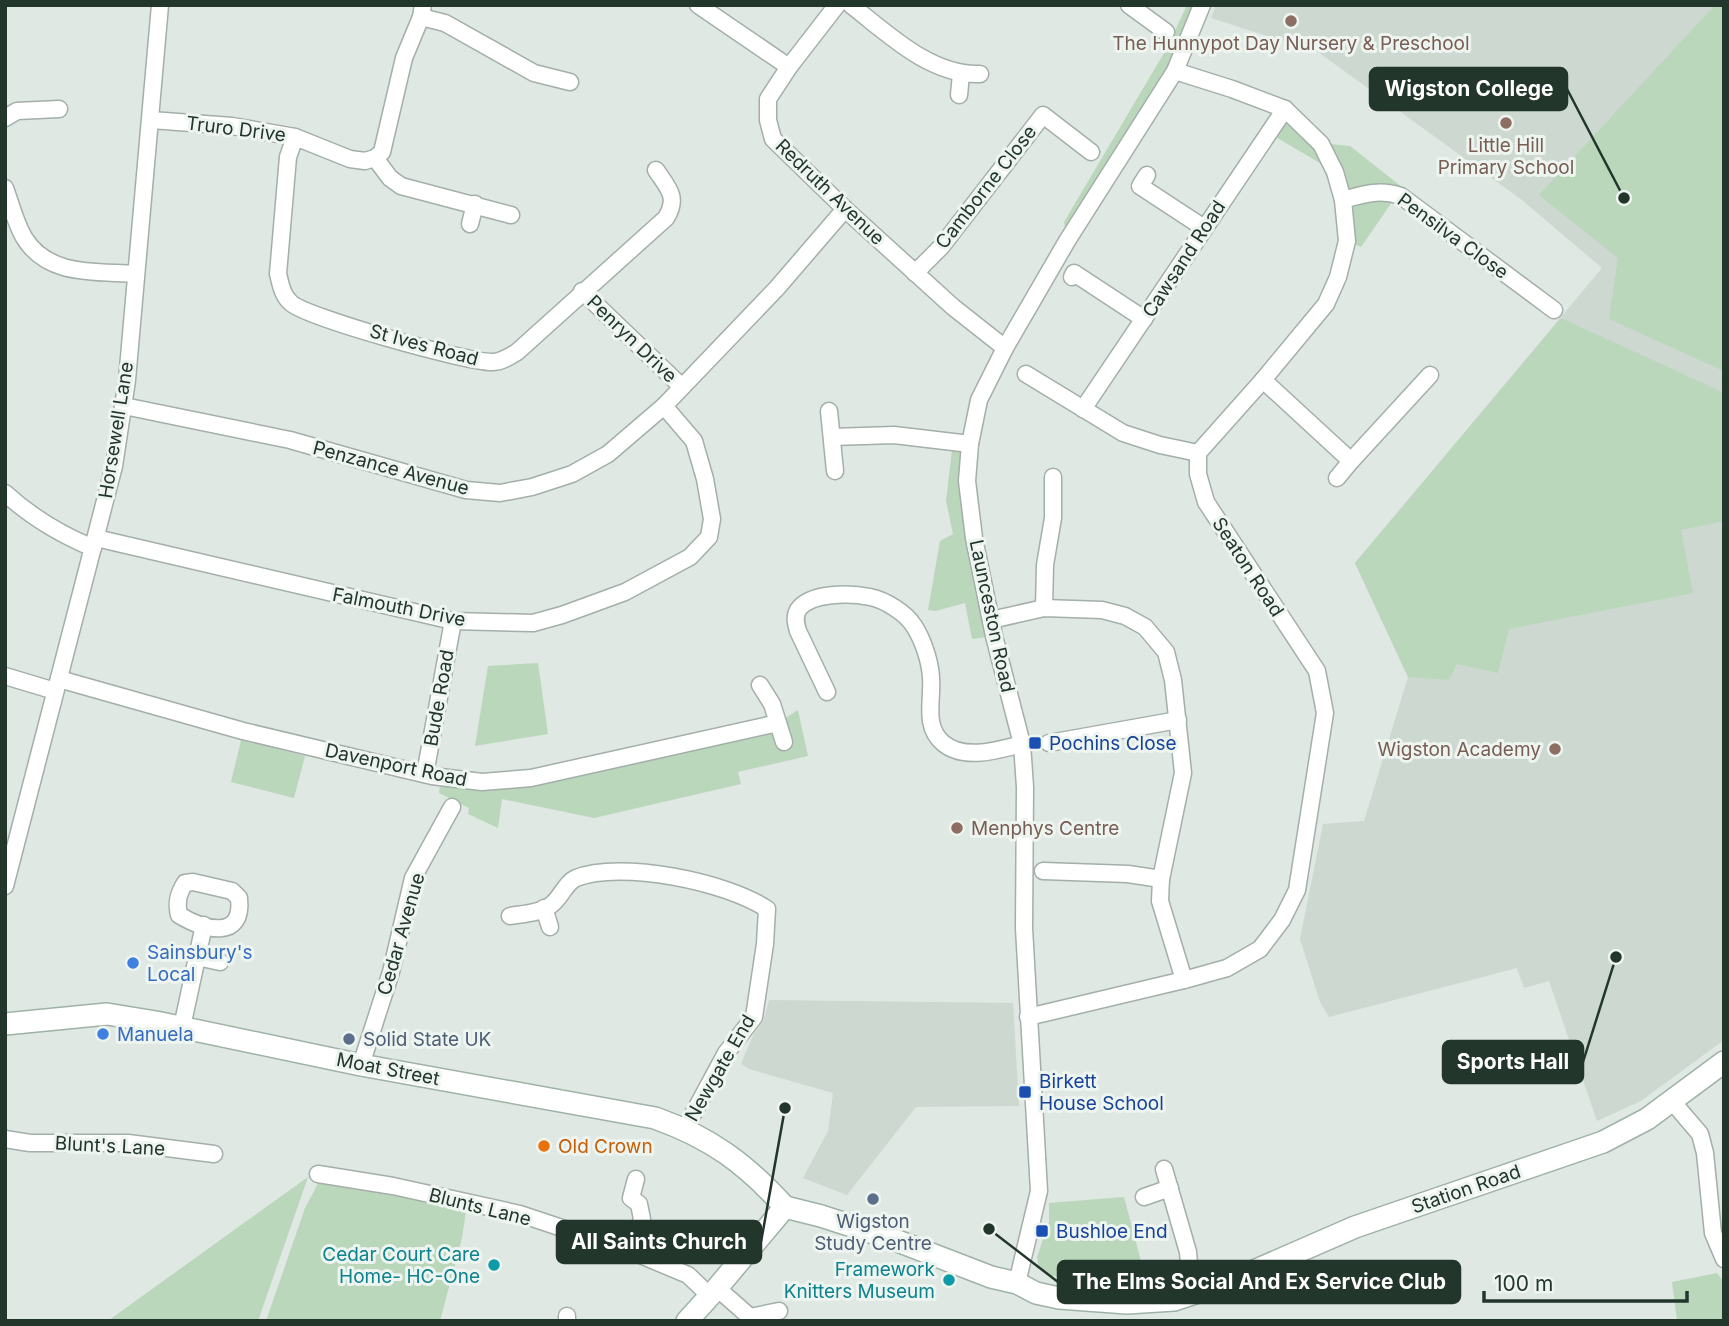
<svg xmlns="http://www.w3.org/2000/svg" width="1729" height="1326" font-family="Inter,sans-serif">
  <rect width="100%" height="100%" fill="#dfe8e2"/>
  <!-- built -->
  <g fill="#cdd8d0">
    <path d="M 1216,5 L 1724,5 L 1724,1040 L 1641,1101 L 1597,1121 L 1549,981 L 1524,988 L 1517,968 L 1329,1017 L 1320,1002 L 1300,939 L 1323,824 L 1364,821 L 1408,677 L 1355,563 L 1602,268 L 1522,200 L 1318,52 L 1211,18 Z"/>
    <path d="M 769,1000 L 1013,1003 L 1019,1106 L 916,1107 L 847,1195 L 803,1178 L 828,1131 L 833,1093 L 749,1069 L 741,1064 L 754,1033 L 763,1022 Z"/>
  </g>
  <!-- green -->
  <g fill="#bad7bb">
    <path d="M 1187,5 L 1202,5 L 1190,39 L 1067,241 L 1064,222 L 1167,48 Z"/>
    <path d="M 1715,5 L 1724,5 L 1724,371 L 1609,319 L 1618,258 L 1539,195 Z"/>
    <path d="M 1285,109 L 1321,143 L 1350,146 L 1407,191 L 1392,202 L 1361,247 L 1347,241 L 1335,172 L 1274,136 Z"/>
    <path d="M 1561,318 L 1724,393 L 1724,521 L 1681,530 L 1693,593 L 1509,629 L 1498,673 L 1457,664 L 1449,680 L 1408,677 L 1355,563 Z"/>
    <path d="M 953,442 L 970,444 L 994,636 L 972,639 L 965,603 L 936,611 L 928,610 L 940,541 L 953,534 L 946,501 Z"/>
    <path d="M 538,663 L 548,734 L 475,746 L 488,666 Z"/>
    <path d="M 798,710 L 808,756 L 738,772 L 741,784 L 594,818 L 502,799 L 498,828 L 468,814 L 469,808 L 439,793 L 441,777 L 482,782 L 778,723 Z"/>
    <path d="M 241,740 L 305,756 L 294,798 L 231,782 Z"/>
    <path d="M 322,1176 L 446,1203 L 466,1211 L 462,1238 L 440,1321 L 266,1321 L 305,1208 Z"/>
    <path d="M 308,1177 L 258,1321 L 108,1321 L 134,1302 Z"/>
    <path d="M 1124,1197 L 1146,1280 L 1089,1281 L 1047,1275 L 1039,1268 L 1037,1257 L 1049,1222 L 1049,1203 Z"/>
    <path d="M 1717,1273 L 1724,1282 L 1724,1321 L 1677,1321 L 1672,1282 Z"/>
  </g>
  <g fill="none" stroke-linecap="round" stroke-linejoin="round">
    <defs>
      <g id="street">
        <path d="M 698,5 L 789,67"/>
        <path d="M 837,5 L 789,67 L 768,99 L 768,120 L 773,139 L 845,209 L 953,307 L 1005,348"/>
        <path d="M 851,5 C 888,34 931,76 980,74"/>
        <path d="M 1129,5 L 1166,32"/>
        <path d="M 421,17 L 445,23 L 534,73 L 570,82"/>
        <path d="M 959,95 L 961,74"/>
        <path d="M 5,118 L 17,111 L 59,109"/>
        <path d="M 151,120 L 232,126 L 295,137 L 350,159 L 365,161 L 375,158 L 390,178 L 401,186 L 511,215"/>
        <path d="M 295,137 L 288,157 L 278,274 C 281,285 282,295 291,303 C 308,318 466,362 492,362 C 501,362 509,357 517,352 L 666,218 C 679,197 668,188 656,170"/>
        <path d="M 375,158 L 382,152 L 404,58 L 421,17 L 423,5"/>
        <path d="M 1147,175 L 1140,186 L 1204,228"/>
        <path d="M 5,188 C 11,204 16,225 25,239 C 49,277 97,271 136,274"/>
        <path d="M 1343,200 C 1364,194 1380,189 1401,196 L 1554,310"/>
        <path d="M 470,224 L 475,204"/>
        <path d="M 915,273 L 941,247 L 1043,115 L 1091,152"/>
        <path d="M 1072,277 L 1074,273 L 1144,319"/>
        <path d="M 582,291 L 682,387"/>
        <path d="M 1026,374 L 1123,433 L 1160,445 L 1198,453"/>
        <path d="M 1263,380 L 1351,461 L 1430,375"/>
        <path d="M 124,406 L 290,440 L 466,490 L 500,493 L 532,487 L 572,474 L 608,454 L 664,406 L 777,288 L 845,209"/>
        <path d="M 1083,409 L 1285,109"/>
        <path d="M 829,411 L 835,471"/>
        <path d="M 832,437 L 894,435 L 970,444"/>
        <path d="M 1337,478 L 1351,461"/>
        <path d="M 5,493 C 30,516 62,535 93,548"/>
        <path d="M 96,538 L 453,621 L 533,623 L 562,615 L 625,592 L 690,557 L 709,537 L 712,519 L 705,479 L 694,441 L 664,406"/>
        <path d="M 1044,608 L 1045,565 L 1053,518 L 1053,477"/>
        <path d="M 991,620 L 1044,608 L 1102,610 L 1125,616 L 1145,627 L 1166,652 L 1173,680 L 1183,773 L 1161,879 L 1160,901 L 1184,980"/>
        <path d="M 5,676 L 55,691"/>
        <path d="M 59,679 L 243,731 L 432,776 L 482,782 L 531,778 L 778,723 L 772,704 L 760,685"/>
        <path d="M 827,692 L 798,631 C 796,624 794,617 798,610 C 810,592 851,593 870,597 C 885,600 906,613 914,626 C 923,640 930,661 931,677 C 933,700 923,726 943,743 C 964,761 998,750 1022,744"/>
        <path d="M 778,723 L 784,742"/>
        <path d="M 1049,743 L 1178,720"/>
        <path d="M 425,774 L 453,621"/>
        <path d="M 1043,871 L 1128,874 L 1161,879"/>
        <path d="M 193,882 L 232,891 L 239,898 C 244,941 204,930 179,915 C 176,903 178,894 185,883 Z"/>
        <path d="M 5,886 L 114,466 L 127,380 L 160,5"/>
        <path d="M 544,908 L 550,927"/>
        <path d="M 510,916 C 521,914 542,913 551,905 C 561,898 565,883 576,878 C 621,860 727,882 767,909 L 765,944 L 754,1017 L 726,1053 L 685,1129"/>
        <path d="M 197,957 L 220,962"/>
        <path d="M 1028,1017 L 1184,980 L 1227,968 L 1260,949 L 1282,920 L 1297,890 L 1325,713 L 1317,671 L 1206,502 L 1198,474 L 1198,453 L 1263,380 L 1326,304 L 1338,277 L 1347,241 L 1343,200 L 1335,172 L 1321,144 L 1285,109 L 1232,89 L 1175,71"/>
        <path d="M 182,1027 L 204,925"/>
        <path d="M 361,1065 L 391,972 L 413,878 L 452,807"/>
        <path d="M 1671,1100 L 1700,1134 L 1705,1153 L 1713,1233 L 1724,1259"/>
        <path d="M 5,1139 L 30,1143 L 128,1143 L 214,1154"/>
        <path d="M 1164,1169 L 1188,1252 L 1190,1276 L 1196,1294"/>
        <path d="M 318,1174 L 393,1186 L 520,1214 L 631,1251 L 688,1275 L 710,1296"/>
        <path d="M 1144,1197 L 1170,1188"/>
        <path d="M 631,1251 L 642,1219 L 639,1204 L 631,1198 L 636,1179"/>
        <path d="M 1017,1283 L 1039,1191 L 1024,928 L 1025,787 L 1022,744 L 994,636 L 974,538 L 967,481 L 970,444 L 979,400 L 1005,348 L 1067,241 L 1175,71 L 1202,5"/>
        <path d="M 717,1288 L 750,1317 L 779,1311"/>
        <path d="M 567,1321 L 567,1316"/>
      </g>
      <g id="secondary">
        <path d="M 5,1024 L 107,1014 L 156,1022 L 361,1065 L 655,1118 C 711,1138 745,1163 785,1207"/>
        <path d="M 785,1207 L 821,1216 L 895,1240 L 991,1277 L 1017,1283 L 1036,1293 L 1059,1298 L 1127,1303 L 1174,1300 L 1231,1281 L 1355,1227 L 1603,1142 L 1647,1119 L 1724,1062"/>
        <path d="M 687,1321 L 717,1288 L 785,1207"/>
      </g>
    </defs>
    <!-- street casing -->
    <use href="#street" stroke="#a3afa8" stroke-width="19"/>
    <!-- secondary casing -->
    <use href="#secondary" stroke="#9fb2a7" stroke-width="24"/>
    <!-- street -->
    <use href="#street" stroke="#fff" stroke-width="16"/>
    <!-- secondary -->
    <use href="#secondary" stroke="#fff" stroke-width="21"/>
  </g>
  <!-- markers -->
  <g fill="#8d6e63" stroke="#eef5f0" stroke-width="2.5">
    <circle cx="1291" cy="21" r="7"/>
    <circle cx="1506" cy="123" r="7"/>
    <circle cx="1555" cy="749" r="7"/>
    <circle cx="957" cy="828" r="7"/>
  </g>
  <g fill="#1a4fb4" stroke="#eef5f0" stroke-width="2.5">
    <rect x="1028" y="736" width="14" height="14" rx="3.5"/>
    <rect x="1018" y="1085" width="14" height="14" rx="3.5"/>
    <rect x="1035" y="1224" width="14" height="14" rx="3.5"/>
  </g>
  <g fill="#3f7fe0" stroke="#eef5f0" stroke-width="2.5">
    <circle cx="133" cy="963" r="7"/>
    <circle cx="103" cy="1034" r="7"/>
  </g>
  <g fill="#5c6f8a" stroke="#eef5f0" stroke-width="2.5">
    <circle cx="349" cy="1039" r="7"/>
    <circle cx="873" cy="1199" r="7"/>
  </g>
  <circle fill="#e8710a" stroke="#eef5f0" stroke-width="2.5" cx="544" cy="1146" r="7"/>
  <g fill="#0f9aa8" stroke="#eef5f0" stroke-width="2.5">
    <circle cx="494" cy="1265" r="7"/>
    <circle cx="949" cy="1280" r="7"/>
  </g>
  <g text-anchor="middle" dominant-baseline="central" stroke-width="6" stroke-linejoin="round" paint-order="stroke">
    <!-- education labels -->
    <g font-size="19" fill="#785e54" stroke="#eef5f0">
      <text x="1291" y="43">The Hunnypot Day Nursery &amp; Preschool</text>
      <text x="1506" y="145">Little Hill<tspan x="1506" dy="22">Primary School</tspan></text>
      <text x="1541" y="749" text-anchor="end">Wigston Academy</text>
      <text x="971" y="828" text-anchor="start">Menphys Centre</text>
    </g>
    <!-- street labels -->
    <g font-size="19" fill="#22362c" stroke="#eef5f0">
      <text transform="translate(236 129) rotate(7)">Truro Drive</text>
      <text transform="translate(986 187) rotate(-52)">Camborne Close</text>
      <text transform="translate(830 192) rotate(44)">Redruth Avenue</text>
      <text transform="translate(1453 236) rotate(36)">Pensilva Close</text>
      <text transform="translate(1184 259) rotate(-57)">Cawsand Road</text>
      <text transform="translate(632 339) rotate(44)">Penryn Drive</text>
      <text transform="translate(424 345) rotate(15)">St Ives Road</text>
      <text transform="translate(116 430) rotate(-81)">Horsewell Lane</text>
      <text transform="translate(391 468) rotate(15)">Penzance Avenue</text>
      <text transform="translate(1248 567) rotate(57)">Seaton Road</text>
      <text transform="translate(399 607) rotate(11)">Falmouth Drive</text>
      <text transform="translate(992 616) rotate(78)">Launceston Road</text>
      <text transform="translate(439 698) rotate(-80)">Bude Road</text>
      <text transform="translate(396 765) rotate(12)">Davenport Road</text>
      <text transform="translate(401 934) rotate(-74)">Cedar Avenue</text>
      <text transform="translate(720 1068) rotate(-60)">Newgate End</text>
      <text transform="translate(388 1069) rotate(11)">Moat Street</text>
      <text transform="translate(110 1146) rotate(3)">Blunt's Lane</text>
      <text transform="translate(1466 1189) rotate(-19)">Station Road</text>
      <text transform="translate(480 1207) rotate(14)">Blunts Lane</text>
    </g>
    <!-- transit labels -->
    <g font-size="19" fill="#164399" stroke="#eef5f0" text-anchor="start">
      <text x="1049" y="743">Pochins Close</text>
      <text x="1039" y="1081">Birkett<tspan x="1039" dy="22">House School</tspan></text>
      <text x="1056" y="1231">Bushloe End</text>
    </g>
    <!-- shop labels -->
    <g font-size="19" fill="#366cbe" stroke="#eef5f0" text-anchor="start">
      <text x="147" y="952">Sainsbury's<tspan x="147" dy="22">Local</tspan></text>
      <text x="117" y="1034">Manuela</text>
    </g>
    <!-- service labels -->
    <g font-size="19" fill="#4e5e75" stroke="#eef5f0" text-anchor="start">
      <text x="363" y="1039">Solid State UK</text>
      <text x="873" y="1221" text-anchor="middle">Wigston<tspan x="873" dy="22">Study Centre</tspan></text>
    </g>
    <!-- food labels -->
    <g font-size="19" fill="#c56008" stroke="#eef5f0" text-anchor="start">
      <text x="558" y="1146">Old Crown</text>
    </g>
    <!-- culture labels -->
    <g font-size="19" fill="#0d838f" stroke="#eef5f0" text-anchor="end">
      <text x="480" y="1254">Cedar Court Care<tspan x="480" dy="22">Home- HC-One</tspan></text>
      <text x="935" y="1269">Framework<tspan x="935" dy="22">Knitters Museum</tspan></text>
    </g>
  </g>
  <!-- callouts -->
  <path fill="none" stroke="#22362c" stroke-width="2.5" d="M1624 198L1567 89M1616 957L1583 1062M785 1108L761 1242M989 1229L1058 1282"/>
  <g fill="#22362c" stroke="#eef5f0" stroke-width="2.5">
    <circle cx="1624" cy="198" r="7"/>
    <circle cx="1616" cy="957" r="7"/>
    <circle cx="785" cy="1108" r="7"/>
    <circle cx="989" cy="1229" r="7"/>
  </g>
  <g fill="#22362c" stroke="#22362c" stroke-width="2.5">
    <rect x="1370" y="68" width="197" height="42" rx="7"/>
    <rect x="1443" y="1041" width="140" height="42" rx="7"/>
    <rect x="557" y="1221" width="204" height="42" rx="7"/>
    <rect x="1058" y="1261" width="402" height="42" rx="7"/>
  </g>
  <g font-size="21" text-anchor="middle" font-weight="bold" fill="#fff">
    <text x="1469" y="96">Wigston College</text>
    <text x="1513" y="1069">Sports Hall</text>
    <text x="659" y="1249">All Saints Church</text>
    <text x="1259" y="1289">The Elms Social And Ex Service Club</text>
  </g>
  <!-- border -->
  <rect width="1729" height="1326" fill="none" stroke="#22362c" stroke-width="14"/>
  <!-- scale -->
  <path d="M1484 1291v10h203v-10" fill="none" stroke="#22362c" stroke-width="3.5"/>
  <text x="1494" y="1291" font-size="21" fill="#22362c" stroke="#eef5f0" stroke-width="5" paint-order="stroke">100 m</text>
</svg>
